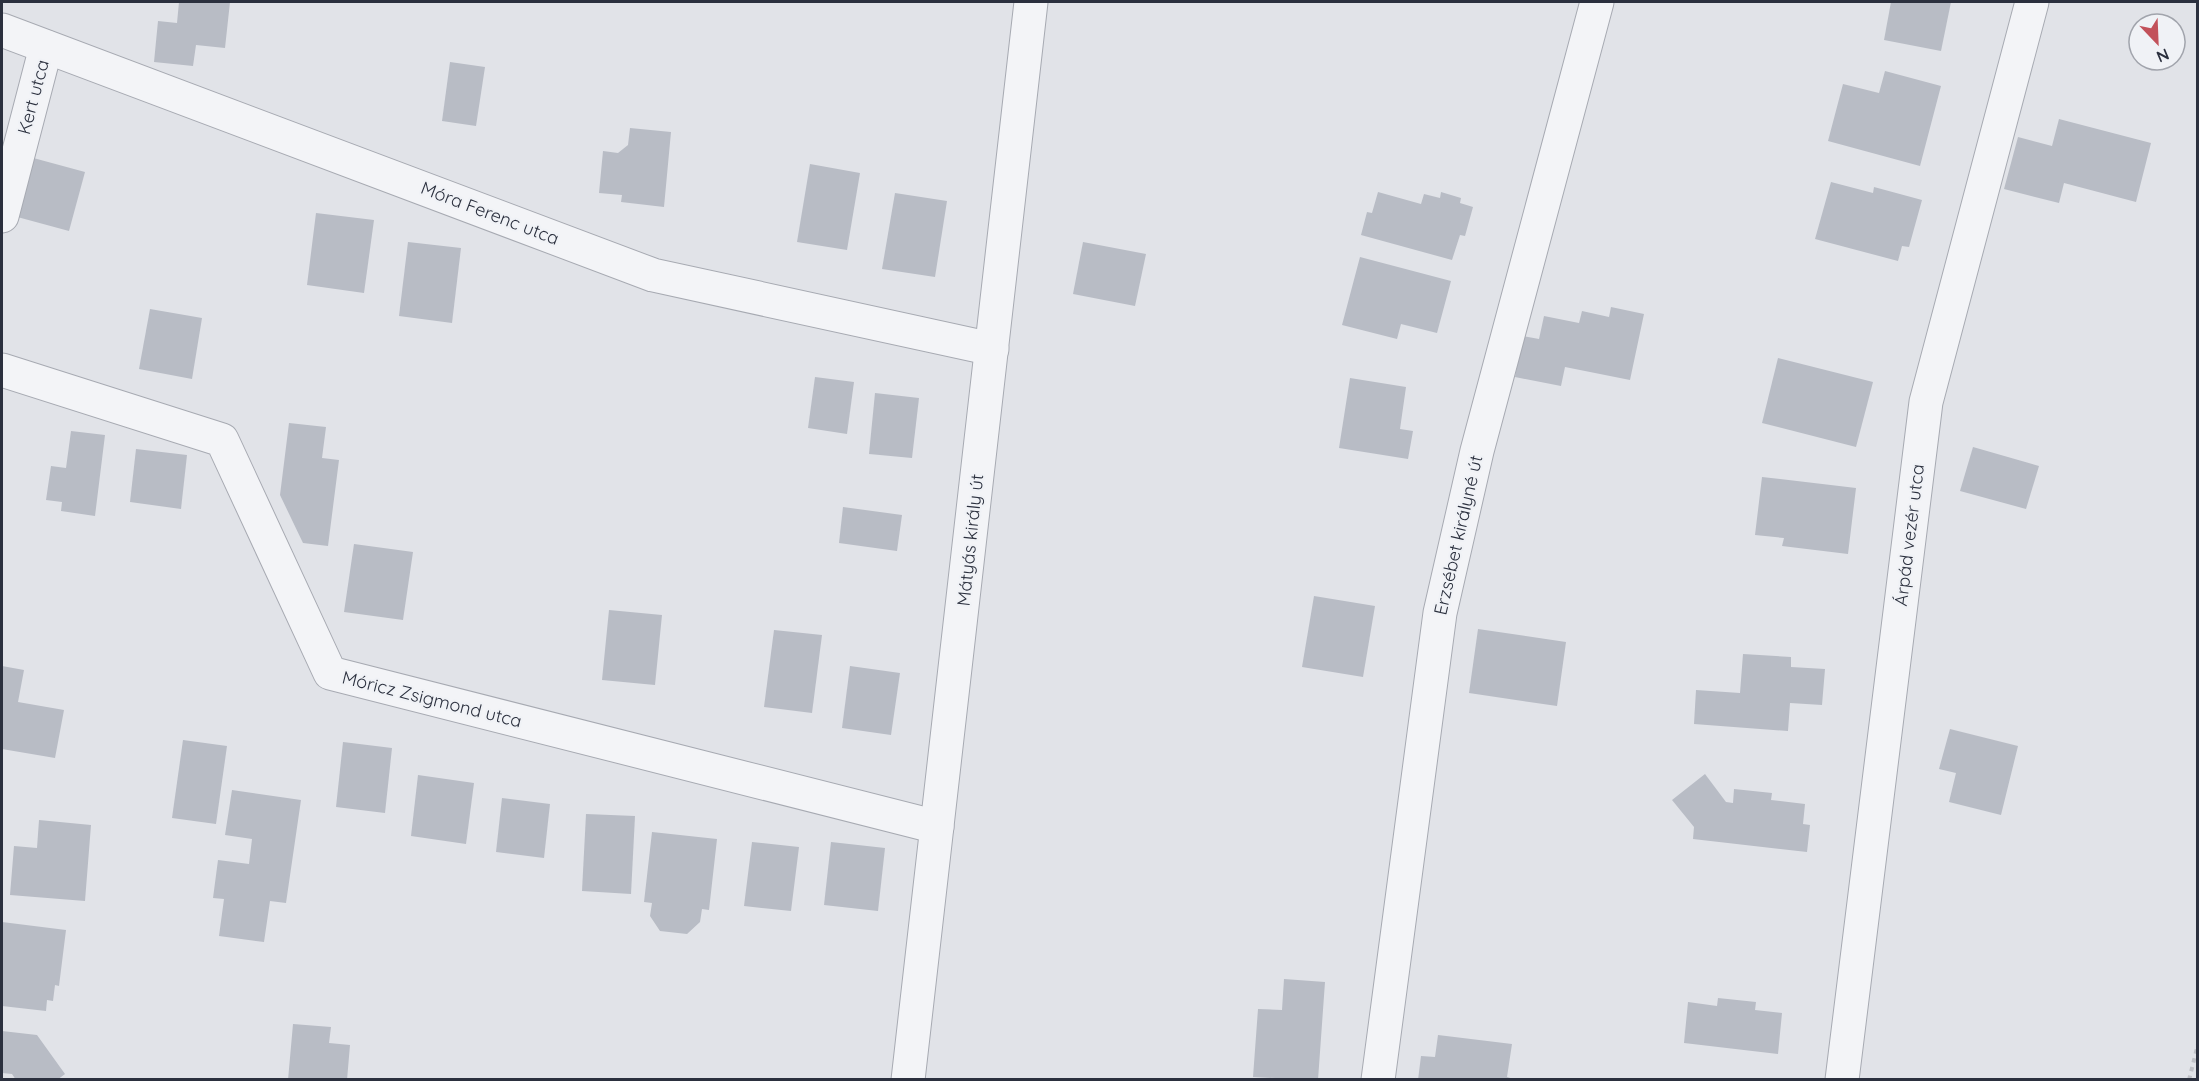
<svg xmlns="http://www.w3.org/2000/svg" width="2199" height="1081" font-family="Quicksand,sans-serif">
  <rect width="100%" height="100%" fill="#e1e3e8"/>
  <!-- building -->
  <g fill="#b8bcc5">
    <path d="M 179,2 L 230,2 L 225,48 L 196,45 L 193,66 L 154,62 L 158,21 L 177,23 Z"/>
    <path d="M 1891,2 L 1951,2 L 1941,51 L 1884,40 Z"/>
    <path d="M 450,62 L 485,67 L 476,126 L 442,121 Z"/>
    <path d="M 1885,71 L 1941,86 L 1920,166 L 1828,141 L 1843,84 L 1879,93 Z"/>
    <path d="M 2059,119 L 2151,143 L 2136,202 L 2064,183 L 2059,203 L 2004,189 L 2018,137 L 2052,146 Z"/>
    <path d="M 630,128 L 671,132 L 664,207 L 621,202 L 622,195 L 599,193 L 603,151 L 618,153 L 628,145 Z"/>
    <path d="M 26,156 L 85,172 L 69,231 L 10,215 Z"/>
    <path d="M 810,164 L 860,173 L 847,250 L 797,242 Z"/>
    <path d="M 1831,182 L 1873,193 L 1874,187 L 1922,200 L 1909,247 L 1902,246 L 1898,261 L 1815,239 Z"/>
    <path d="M 1378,192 L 1421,204 L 1424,194 L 1440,198 L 1441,192 L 1461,198 L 1460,203 L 1473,207 L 1465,236 L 1460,235 L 1452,260 L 1361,235 L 1367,212 L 1372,213 Z"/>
    <path d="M 895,193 L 947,201 L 935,277 L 882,269 Z"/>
    <path d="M 316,213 L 374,220 L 364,293 L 307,285 Z"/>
    <path d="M 408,242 L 461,248 L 452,323 L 399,316 Z"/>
    <path d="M 1083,242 L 1146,254 L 1135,306 L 1073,294 Z"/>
    <path d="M 1360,257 L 1451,281 L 1437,333 L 1401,324 L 1397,339 L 1342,325 Z"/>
    <path d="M 1611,307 L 1644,314 L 1630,380 L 1565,367 L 1561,386 L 1515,377 L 1523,336 L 1539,339 L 1544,316 L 1579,323 L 1582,311 L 1609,317 Z"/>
    <path d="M 150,309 L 202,318 L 192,379 L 139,369 Z"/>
    <path d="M 1778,358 L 1873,382 L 1856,447 L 1762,423 Z"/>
    <path d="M 815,377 L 854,382 L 847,434 L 808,428 Z"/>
    <path d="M 1350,378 L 1406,387 L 1400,429 L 1413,431 L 1408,459 L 1339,448 Z"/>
    <path d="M 875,393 L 919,398 L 912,458 L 869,454 Z"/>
    <path d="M 289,423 L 326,427 L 322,458 L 339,460 L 328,546 L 303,543 L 280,495 Z"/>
    <path d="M 71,431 L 105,435 L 95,516 L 61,511 L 62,502 L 46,500 L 51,466 L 66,468 Z"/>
    <path d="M 1973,447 L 2039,466 L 2026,509 L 1960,491 Z"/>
    <path d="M 136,449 L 187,455 L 181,509 L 130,502 Z"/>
    <path d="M 1762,477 L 1856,488 L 1848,554 L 1782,546 L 1784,538 L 1755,535 Z"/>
    <path d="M 843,507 L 902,515 L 897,551 L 839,543 Z"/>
    <path d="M 354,544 L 413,552 L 403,620 L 344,612 Z"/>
    <path d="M 1314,596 L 1375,606 L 1363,677 L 1302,667 Z"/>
    <path d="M 609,610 L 662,615 L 655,685 L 602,680 Z"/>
    <path d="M 1478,629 L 1566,642 L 1557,706 L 1469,693 Z"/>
    <path d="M 774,630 L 822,635 L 812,713 L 764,707 Z"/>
    <path d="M 1743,654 L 1791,657 L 1791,667 L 1825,669 L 1822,705 L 1790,703 L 1788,731 L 1694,724 L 1696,690 L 1740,693 Z"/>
    <path d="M 2,666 L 24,670 L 18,702 L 64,710 L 55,758 L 2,749 Z"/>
    <path d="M 850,666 L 900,673 L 891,735 L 842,728 Z"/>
    <path d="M 1950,729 L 2018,746 L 2001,815 L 1949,802 L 1956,773 L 1939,769 Z"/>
    <path d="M 183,740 L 227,746 L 216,824 L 172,818 Z"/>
    <path d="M 343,742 L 392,748 L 385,813 L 336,807 Z"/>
    <path d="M 1705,774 L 1726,802 L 1733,803 L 1734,789 L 1772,793 L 1771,800 L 1805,804 L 1803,824 L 1810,825 L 1807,852 L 1693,839 L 1694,827 L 1672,800 Z"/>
    <path d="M 418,775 L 474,783 L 466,844 L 411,836 Z"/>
    <path d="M 232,790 L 301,800 L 286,903 L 270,901 L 264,942 L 219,936 L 224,899 L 213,898 L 218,860 L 249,864 L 252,839 L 225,835 Z"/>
    <path d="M 502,798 L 550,804 L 544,858 L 496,852 Z"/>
    <path d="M 586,814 L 635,816 L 631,894 L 582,891 Z"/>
    <path d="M 39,820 L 91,825 L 85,901 L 10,895 L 14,846 L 37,848 Z"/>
    <path d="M 652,832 L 717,839 L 709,910 L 702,909 L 700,922 L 687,934 L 660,931 L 650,916 L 652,903 L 644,902 Z"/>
    <path d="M 752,842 L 799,847 L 791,911 L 744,906 Z"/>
    <path d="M 831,842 L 885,848 L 878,911 L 824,905 Z"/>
    <path d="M 2,922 L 66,930 L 59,986 L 55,985 L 53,1001 L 47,1000 L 46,1011 L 2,1006 Z"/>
    <path d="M 1284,979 L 1325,982 L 1318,1080 L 1253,1077 L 1258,1009 L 1282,1010 Z"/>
    <path d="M 1718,998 L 1756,1002 L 1755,1010 L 1782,1013 L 1778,1054 L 1684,1043 L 1688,1002 L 1717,1006 Z"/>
    <path d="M 293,1024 L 331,1027 L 329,1043 L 350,1045 L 347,1080 L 288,1080 Z"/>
    <path d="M 2,1031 L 37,1035 L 65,1074 L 57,1080 L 16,1080 L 12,1074 L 2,1073 Z"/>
    <path d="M 1438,1035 L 1512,1044 L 1507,1077 L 1517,1080 L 1418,1080 L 1421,1056 L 1435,1057 Z"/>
  </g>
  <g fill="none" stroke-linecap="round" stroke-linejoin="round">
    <defs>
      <g id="minor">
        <path d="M 2,30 L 653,275 L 992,349"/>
        <path d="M 2,216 L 46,47"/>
        <path d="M 2,370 L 222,440 L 330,673 L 937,827"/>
        <path d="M 908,1080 L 1031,2"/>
        <path d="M 1378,1080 L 1440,613 L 1477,451 L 1597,2"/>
        <path d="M 1842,1080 L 1926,402 L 2032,2"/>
      </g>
    </defs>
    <!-- minor casing -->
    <use href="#minor" stroke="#a7aab2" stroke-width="35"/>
    <!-- path -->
    <path stroke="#bfc1c7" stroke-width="4" stroke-dasharray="4.5 4.5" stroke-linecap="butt" d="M 2189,1080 L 2198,1044"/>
    <!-- minor -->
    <use href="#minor" stroke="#f3f4f7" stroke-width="33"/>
  </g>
  <g text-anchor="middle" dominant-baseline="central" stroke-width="4.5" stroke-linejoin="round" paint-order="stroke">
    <!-- street labels -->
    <g font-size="18" fill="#2b303e" stroke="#f0f2f6">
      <text transform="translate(33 97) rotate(-75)">Kert utca</text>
      <text transform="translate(490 213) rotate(21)">Móra Ferenc utca</text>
      <text transform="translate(1458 535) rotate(-77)">Erzsébet királyné út</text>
      <text transform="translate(1909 535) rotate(-83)">Árpád vezér utca</text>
      <text transform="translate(970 540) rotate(-84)">Mátyás király út</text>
      <text transform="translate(432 699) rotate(14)">Móricz Zsigmond utca</text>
    </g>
  </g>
  <!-- border -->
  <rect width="2199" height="1081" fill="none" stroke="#2b303e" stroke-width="6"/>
  <!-- north arrow -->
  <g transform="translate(2157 42) rotate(157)"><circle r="28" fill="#f0f2f6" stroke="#a1a4ac" stroke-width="1.5"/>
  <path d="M0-4.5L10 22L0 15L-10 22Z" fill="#c2515a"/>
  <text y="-9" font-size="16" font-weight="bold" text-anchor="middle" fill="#2b303e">N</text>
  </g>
</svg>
